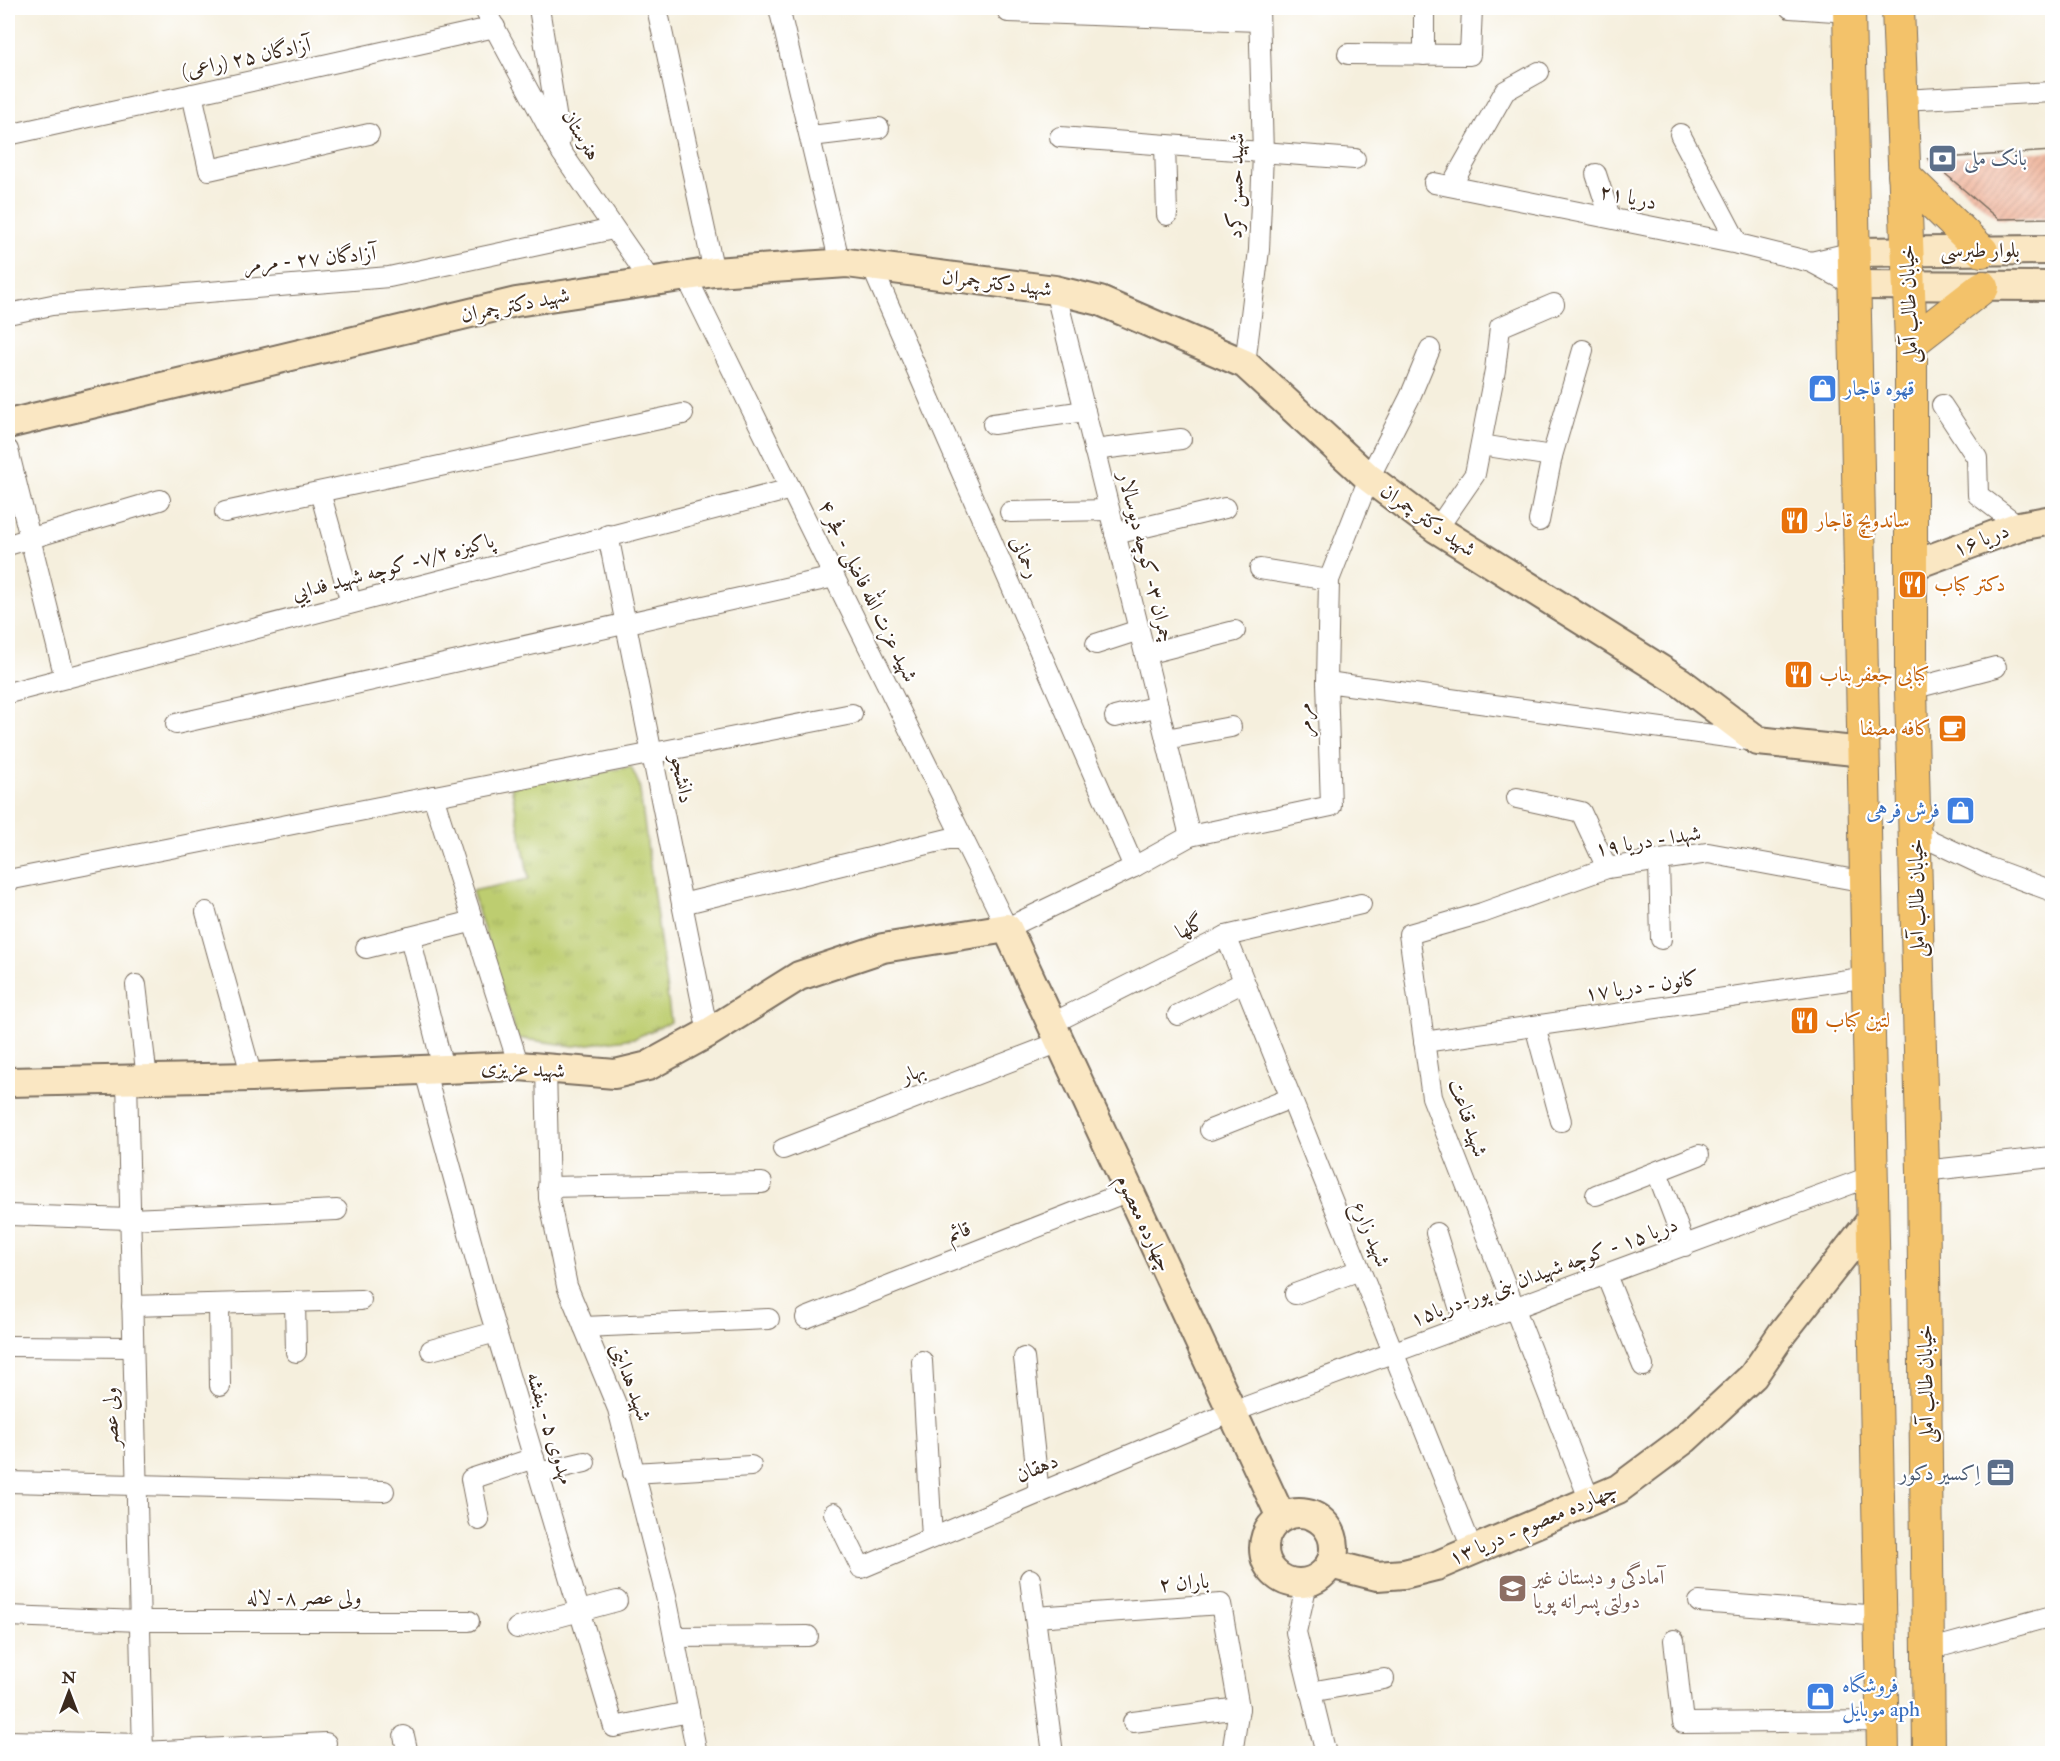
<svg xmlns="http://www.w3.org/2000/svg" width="2060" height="1761" font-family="'IM FELL Double Pica',Amiri,serif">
  <defs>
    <pattern id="park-tufts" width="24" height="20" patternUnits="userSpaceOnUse" patternTransform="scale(1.5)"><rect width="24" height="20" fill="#bdcd70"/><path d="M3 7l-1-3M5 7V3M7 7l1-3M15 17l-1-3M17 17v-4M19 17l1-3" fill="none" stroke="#a3b061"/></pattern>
    <pattern id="building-hatch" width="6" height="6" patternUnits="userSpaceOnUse" patternTransform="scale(1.5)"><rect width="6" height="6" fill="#efb095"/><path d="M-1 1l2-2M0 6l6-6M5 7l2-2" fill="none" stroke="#c38f79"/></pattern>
  </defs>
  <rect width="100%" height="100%" fill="#fff"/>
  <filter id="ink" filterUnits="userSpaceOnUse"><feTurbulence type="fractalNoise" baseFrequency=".0167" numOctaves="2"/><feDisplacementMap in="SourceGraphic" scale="12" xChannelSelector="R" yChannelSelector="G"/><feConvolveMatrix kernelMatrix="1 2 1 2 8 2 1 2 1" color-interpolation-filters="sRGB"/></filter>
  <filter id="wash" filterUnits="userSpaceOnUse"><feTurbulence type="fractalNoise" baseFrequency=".008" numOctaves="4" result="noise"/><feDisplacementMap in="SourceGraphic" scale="24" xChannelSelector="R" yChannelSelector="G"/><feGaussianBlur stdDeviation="1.35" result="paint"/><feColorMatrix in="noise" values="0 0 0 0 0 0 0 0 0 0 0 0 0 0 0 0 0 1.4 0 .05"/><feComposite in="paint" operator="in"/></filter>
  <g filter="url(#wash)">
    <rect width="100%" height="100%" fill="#f5efdd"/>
    <!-- park -->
    <path fill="url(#park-tufts)" stroke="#7c7c47" stroke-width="1.5" d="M 631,767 L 639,784 L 671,1022 L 635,1038 L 574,1046 L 517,1038 L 472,891 L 529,879 L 511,785 Z"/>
    <g id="blocks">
      <!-- building -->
      <path fill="url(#building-hatch)" d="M 2052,151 L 2052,218 L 1998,219 L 1928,159 Z"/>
    </g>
  </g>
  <g filter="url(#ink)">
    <use href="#blocks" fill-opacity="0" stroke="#7c6f61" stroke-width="1.5"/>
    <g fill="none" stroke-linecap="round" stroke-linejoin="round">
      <defs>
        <g id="street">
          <path d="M 484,8 L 562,153 L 650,280"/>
          <path d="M 539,8 L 560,139"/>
          <path d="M 657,8 L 714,272"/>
          <path d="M 779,8 L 840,264"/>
          <path d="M 1790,8 L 1849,12"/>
          <path d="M 1424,9 L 1424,55"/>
          <path d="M 1008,12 L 1258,21"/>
          <path d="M 1348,54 L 1470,55 L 1472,8"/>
          <path d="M 192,94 L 209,170 L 369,134"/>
          <path d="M 1902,100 L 2052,92"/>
          <path d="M 1680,134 L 1738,244"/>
          <path d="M 8,135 L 495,27"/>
          <path d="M 811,136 L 879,128"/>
          <path d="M 1060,137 L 1355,159"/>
          <path d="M 1165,145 L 1167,215"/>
          <path d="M 1596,174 L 1610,217"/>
          <path d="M 1434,183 L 1738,244 L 1811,262 L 1854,285"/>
          <path d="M 1451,186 L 1505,91 L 1539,72"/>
          <path d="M 1811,262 L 1854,252"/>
          <path d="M 872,267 L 1134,867"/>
          <path d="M 686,276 L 1007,928 L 1134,867 L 1190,836 L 1331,806 L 1327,682 L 1756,741"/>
          <path d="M 1055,290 L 1190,836"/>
          <path d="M 8,314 L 52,305 L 389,277 L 613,229"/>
          <path d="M 1245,364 L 1259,250 L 1263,154 L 1259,8"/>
          <path d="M 1942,405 L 1977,458 L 1978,495 L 2019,526"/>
          <path d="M 993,424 L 1085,411"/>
          <path d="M 1481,445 L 1552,456"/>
          <path d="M 8,450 L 65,678"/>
          <path d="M 1094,450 L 1181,439"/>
          <path d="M 320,492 L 351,603"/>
          <path d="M 225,512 L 683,414"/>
          <path d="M 1010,512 L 1109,510"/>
          <path d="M 1539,521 L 1552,456 L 1583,350"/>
          <path d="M 1437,529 L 1475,474 L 1495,370 L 1500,327 L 1554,304"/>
          <path d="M 1115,534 L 1225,508"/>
          <path d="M 608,535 L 708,1033"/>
          <path d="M 8,545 L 160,500"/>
          <path d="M 1260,569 L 1329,580"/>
          <path d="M 1096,644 L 1139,630"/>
          <path d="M 1145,654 L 1235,631"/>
          <path d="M 1327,682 L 1329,580 L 1369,478 L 1410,397 L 1430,349"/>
          <path d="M 1911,689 L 1996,667"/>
          <path d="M 8,693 L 791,489"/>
          <path d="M 1115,717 L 1158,706"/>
          <path d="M 176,724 L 834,577"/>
          <path d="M 1166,739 L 1231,727"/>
          <path d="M 433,796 L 519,1066"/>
          <path d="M 1517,798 L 1581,812 L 1607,868"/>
          <path d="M 1915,833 L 1987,867 L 2052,891"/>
          <path d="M 1659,862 L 1661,939"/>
          <path d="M 8,880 L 852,714"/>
          <path d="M 682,904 L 948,839 L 963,839"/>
          <path d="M 206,912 L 252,1077"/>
          <path d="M 1226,936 L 1473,1551"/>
          <path d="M 410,937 L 443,1068"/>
          <path d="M 366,948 L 474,921"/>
          <path d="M 136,985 L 147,1079"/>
          <path d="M 1178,1015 L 1244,982"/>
          <path d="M 1051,1024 L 1226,936 L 1361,904"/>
          <path d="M 1535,1026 L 1561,1121"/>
          <path d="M 1424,1042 L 1868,977"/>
          <path d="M 424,1068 L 489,1308 L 614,1727 L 689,1712"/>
          <path d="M 546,1068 L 549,1198 L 567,1286 L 618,1409 L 666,1596 L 697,1754"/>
          <path d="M 127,1079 L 143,1754"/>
          <path d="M 1210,1130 L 1291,1098"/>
          <path d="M 783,1149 L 1060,1042"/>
          <path d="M 1923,1171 L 2052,1157"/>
          <path d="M 1657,1172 L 1685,1246"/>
          <path d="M 548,1187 L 762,1183"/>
          <path d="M 1596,1195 L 1699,1155"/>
          <path d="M 8,1215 L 130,1219 L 337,1210"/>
          <path d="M 1436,1233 L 1465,1326"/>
          <path d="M 1606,1275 L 1643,1366"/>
          <path d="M 1295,1294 L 1360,1270"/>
          <path d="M 295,1302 L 296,1352"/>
          <path d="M 219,1304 L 220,1386"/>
          <path d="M 132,1306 L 361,1300"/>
          <path d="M 806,1318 L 1129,1191"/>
          <path d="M 584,1327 L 769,1319"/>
          <path d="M 8,1346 L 133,1347"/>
          <path d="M 431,1350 L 496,1332"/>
          <path d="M 1024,1358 L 1039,1493"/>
          <path d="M 922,1361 L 932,1538"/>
          <path d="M 538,1473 L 585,1462"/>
          <path d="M 633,1473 L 751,1466"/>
          <path d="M 8,1482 L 384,1491"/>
          <path d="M 1590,1501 L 1432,1097 L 1409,934 L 1482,913 L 1607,868 L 1708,853 L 1866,882"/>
          <path d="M 834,1513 L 861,1568 L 1232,1412 L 1872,1176"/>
          <path d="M 479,1520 L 471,1479 L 534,1458"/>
          <path d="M 1030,1579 L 1053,1754"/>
          <path d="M 1307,1583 L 1296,1632 L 1326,1754"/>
          <path d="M 1699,1602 L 1880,1616"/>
          <path d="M 8,1616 L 140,1621 L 469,1621"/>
          <path d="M 1035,1617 L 1221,1604 L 1239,1708 L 1232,1754"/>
          <path d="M 517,1628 L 617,1601"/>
          <path d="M 674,1637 L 808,1636"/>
          <path d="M 1674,1640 L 1683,1723 L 1883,1721"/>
          <path d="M 1928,1650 L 2052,1616"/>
          <path d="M 1310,1692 L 1384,1679"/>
          <path d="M 1133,1722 L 1239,1708"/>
          <path d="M 404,1736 L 408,1754"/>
          <path d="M 8,1741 L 143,1744"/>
          <path d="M 143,1752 L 326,1743"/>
        </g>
        <g id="secondary">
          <path d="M 1854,252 L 2052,250"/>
          <path d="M 1854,285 L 2052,286"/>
          <path d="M 8,424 L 516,302 L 714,272 L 847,263 L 1055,290 L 1100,301 L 1245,364 L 1369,478 L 1437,529 L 1679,681 L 1758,741 L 1864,752"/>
          <path d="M 1911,566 L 2019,526 L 2052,520"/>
          <path d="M 8,1082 L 252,1077 L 519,1066 L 615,1074 L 648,1066 L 708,1033 L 799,976 L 883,948 L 1007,928 L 1281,1517"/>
          <circle cx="1299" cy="1548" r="35"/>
          <path d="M 1330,1564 L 1377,1576 L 1404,1574 L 1436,1566 L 1618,1489 L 1685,1439 L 1753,1376 L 1783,1332 L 1873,1218"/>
        </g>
        <g id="primary">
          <path d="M 1849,8 L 1883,1754"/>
          <path d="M 1898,8 L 1911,343 L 1911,689 L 1923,1171 L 1929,1754"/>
          <path d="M 1904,175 L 1982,251"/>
          <path d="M 1911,343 L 1983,287"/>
        </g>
      </defs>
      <!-- street casing -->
      <use href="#street" stroke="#7c6f61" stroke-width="22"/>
      <!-- secondary casing -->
      <use href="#secondary" stroke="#7c6f61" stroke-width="32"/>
      <!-- primary casing -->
      <use href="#primary" stroke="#7c6f61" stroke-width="34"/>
      <!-- street -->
      <use href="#street" stroke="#fff" stroke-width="20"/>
      <!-- secondary -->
      <use href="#secondary" stroke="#fae7c3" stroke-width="28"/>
      <!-- primary -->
      <use href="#primary" stroke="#f3c26a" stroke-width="32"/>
    </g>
  </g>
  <!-- icons -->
  <defs>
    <symbol id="bank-square" viewBox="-11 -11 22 22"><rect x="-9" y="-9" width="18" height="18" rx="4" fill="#5c6f8a" stroke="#fff"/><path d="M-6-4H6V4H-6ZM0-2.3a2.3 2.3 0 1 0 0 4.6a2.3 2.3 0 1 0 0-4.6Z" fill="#fff"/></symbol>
    <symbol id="shop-square" viewBox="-11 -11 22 22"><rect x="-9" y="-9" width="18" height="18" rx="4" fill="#3f7fe0" stroke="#fff"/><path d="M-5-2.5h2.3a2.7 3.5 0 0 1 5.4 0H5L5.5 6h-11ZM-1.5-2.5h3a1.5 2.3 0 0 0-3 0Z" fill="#fff"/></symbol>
    <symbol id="restaurant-square" viewBox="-11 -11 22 22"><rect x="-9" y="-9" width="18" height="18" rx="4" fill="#e8710a" stroke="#fff"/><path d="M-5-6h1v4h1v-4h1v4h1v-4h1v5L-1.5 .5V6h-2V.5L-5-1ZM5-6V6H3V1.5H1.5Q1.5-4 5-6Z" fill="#fff"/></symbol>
    <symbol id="cafe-square" viewBox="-11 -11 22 22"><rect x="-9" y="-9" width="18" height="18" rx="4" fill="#e8710a" stroke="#fff"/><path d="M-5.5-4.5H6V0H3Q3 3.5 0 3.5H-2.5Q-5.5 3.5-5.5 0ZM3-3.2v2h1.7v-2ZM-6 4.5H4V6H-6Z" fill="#fff"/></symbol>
    <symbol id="office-square" viewBox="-11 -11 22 22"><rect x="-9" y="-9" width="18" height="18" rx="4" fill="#5c6f8a" stroke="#fff"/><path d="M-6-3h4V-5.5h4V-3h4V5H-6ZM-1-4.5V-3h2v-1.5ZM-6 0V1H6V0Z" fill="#fff"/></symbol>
    <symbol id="school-square" viewBox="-11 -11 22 22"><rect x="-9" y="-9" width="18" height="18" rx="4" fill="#8d6e63" stroke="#fff"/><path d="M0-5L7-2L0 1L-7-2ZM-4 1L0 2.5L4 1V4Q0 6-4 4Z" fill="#fff"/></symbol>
  </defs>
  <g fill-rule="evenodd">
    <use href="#bank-square" x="1926" y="142" width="33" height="33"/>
    <use href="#shop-square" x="1806" y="372" width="33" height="33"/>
    <use href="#restaurant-square" x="1778" y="504" width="33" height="33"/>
    <use href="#restaurant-square" x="1896" y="568" width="33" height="33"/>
    <use href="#restaurant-square" x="1782" y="658" width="33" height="33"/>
    <use href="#cafe-square" x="1936" y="712" width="33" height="33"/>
    <use href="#shop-square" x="1944" y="794" width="33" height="33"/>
    <use href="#restaurant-square" x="1788" y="1004" width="33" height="33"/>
    <use href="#office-square" x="1984" y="1456" width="33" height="33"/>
    <use href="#school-square" x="1496" y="1572" width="33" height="33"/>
    <use href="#shop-square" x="1804" y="1680" width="33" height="33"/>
  </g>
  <g text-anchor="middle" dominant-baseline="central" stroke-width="4.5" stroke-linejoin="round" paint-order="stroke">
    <!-- street labels -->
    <g font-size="21" fill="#3b2a1e" stroke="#fff">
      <text transform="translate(246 58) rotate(-12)">آزادگان ۲۵ (راعی)</text>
      <text transform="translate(581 135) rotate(59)">هنرستان</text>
      <text transform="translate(1236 186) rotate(-89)">شهید حسن کرد</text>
      <text transform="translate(1628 197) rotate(12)">دریا ۲۱</text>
      <text x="1980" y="250">بلوار طبرسی</text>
      <text transform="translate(310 259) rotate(-5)">آزادگان ۲۷ - مرمر</text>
      <text transform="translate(997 283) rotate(7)">شهید دکتر چمران</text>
      <text transform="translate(1909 304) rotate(-92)">خیابان طالب آملی</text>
      <text transform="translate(515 305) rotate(-11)">شهید دکتر چمران</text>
      <text transform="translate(1428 520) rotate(35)">شهید دکتر چمران</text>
      <text transform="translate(1981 540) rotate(-21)">دریا ۱۶</text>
      <text transform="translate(1025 557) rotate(66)">رحمانی</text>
      <text transform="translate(1146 557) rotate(76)">چمران ۳- كوچه ديوسالار</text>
      <text transform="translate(393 567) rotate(-15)">پاکیزه ۷/۲- كوچه شهيد فدايي</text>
      <text transform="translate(868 591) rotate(64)">شهید عزت الله فاضلی - فجر ۴</text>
      <text transform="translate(1304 720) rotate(-92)">مرمر</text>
      <text transform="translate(682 779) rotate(79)">دانشجو</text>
      <text transform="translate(1648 841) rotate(-9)">شهدا - دریا ۱۹</text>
      <text transform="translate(1917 898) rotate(-91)">خیابان طالب آملی</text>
      <text transform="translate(1190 927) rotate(-27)">گلها</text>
      <text transform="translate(1642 986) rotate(-8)">کانون - دریا ۱۷</text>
      <text transform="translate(523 1069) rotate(3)">شهید عزیزی</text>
      <text transform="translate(913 1073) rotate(-21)">بهار</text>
      <text transform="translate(1468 1118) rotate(71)">شهید قناعت</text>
      <text transform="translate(1144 1223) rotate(65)">چهارده معصوم</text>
      <text transform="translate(959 1232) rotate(-21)">قائم</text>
      <text transform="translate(1371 1234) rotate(68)">شهید زارع</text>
      <text transform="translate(1544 1272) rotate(-20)">دریا ۱۵ - كوچه شهيدان بنی پور-دريا۱۵</text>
      <text transform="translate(631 1382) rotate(70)">شهید هدایتی</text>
      <text transform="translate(1926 1384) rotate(-91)">خیابان طالب آملی</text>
      <text transform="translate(111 1417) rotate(-91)">ولی عصر</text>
      <text transform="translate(550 1428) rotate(73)">مهدوی ۵ - بنفشه</text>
      <text transform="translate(1037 1468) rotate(-23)">دهقان</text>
      <text transform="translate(1533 1524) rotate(-23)">چهارده معصوم - دریا ۱۳</text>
      <text transform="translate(1184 1583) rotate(-4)">باران ۲</text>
      <text x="304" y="1597">ولی عصر ۸- لاله</text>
    </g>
    <!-- service labels -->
    <g font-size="21" fill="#4e5e75" stroke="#fff" text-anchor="start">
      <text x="1964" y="158">بانک ملی</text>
      <text x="1980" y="1473" text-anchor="end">اِکسیر دکور</text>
    </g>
    <!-- shop labels -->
    <g font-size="21" fill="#366cbe" stroke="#fff" text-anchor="start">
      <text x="1844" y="388">قهوه قاجار</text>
      <text x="1940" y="810" text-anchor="end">فرش فرهی</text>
      <text x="1842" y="1685">فروشگاه<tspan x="1842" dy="24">موبایل aph</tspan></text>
    </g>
    <!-- food labels -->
    <g font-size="21" fill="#c56008" stroke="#fff" text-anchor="start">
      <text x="1816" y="520">ساندویچ قاجار</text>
      <text x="1934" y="584">دكتر كباب</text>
      <text x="1819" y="674">کبابی جعفر بناب</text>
      <text x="1931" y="728" text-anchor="end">کافه مصفا</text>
      <text x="1825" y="1020">لتین کباب</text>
    </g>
    <!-- education labels -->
    <g font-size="21" fill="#785e54" stroke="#fff" text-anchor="start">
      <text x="1533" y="1577">آمادگی و دبستان غیر<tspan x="1533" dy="24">دولتی پسرانه پویا</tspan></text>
    </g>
  </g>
  <!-- margin -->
  <rect width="2060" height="1761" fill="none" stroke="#fff" stroke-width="30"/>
  <!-- north arrow -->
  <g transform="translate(69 1692)" stroke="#ffffff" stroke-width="4.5" paint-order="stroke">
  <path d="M0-4.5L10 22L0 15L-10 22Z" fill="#3b2a1e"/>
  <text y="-9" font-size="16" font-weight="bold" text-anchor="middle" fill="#3b2a1e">N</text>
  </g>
</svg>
